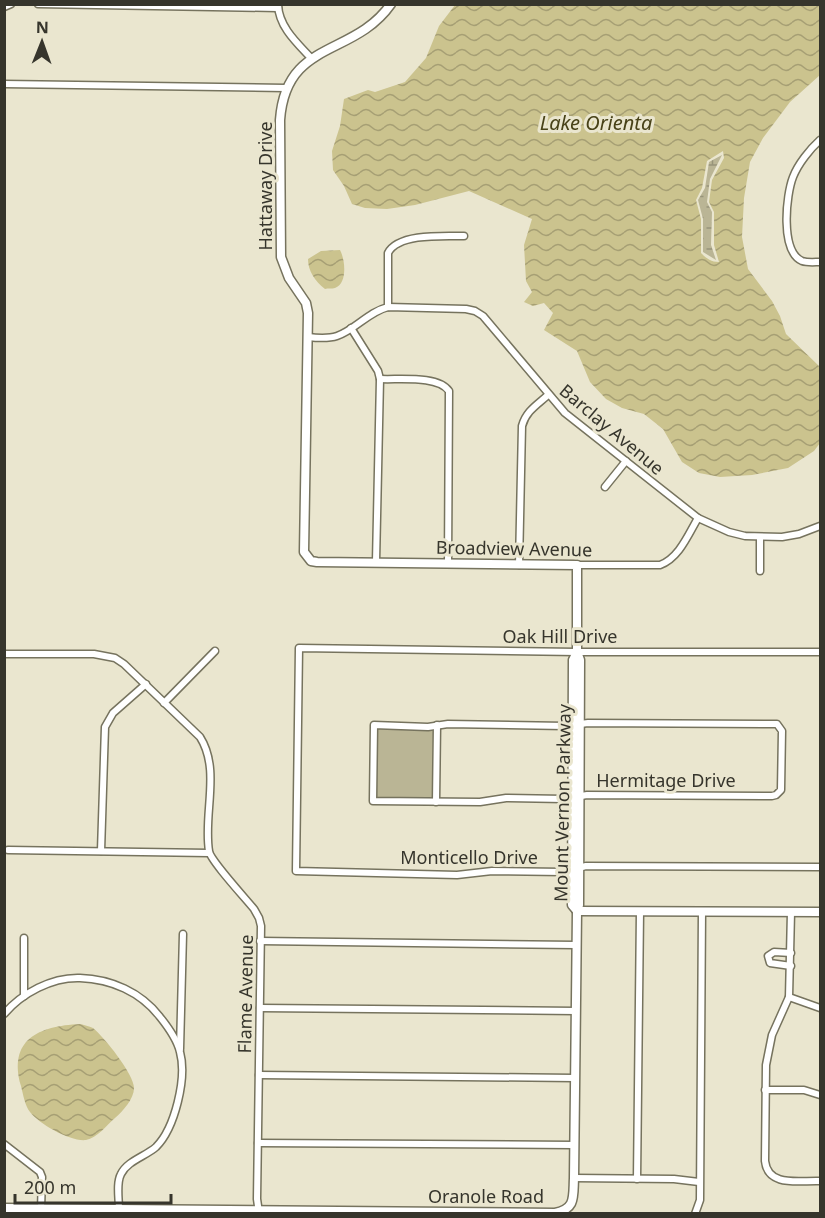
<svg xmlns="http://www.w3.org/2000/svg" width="825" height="1218" font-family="'Noto Sans',sans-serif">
  <defs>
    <pattern id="wetland-marsh" width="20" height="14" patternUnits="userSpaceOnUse" patternTransform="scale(1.5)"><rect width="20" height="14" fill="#bab595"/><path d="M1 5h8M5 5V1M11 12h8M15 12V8" fill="none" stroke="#98947a"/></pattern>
    <pattern id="water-waves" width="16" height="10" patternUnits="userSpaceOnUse" patternTransform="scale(1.5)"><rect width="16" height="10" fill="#cbc38e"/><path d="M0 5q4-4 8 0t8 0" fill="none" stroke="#a69f74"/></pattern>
  </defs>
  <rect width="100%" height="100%" fill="#eae6cf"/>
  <!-- wetland -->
  <path fill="url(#wetland-marsh)" d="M 722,155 L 710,179 L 707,202 L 712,212 L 711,245 L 716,260 L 703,252 L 703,219 L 698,200 L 705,188 L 709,162 Z"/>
  <!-- park -->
  <path fill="#bab595" d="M 377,728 L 433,729 L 432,797 L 376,797 Z"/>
  <!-- water -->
  <g fill="url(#water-waves)" fill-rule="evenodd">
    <path d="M 455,5 L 820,5 L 820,75 L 790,102 L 763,138 L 750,162 L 744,198 L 742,237 L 748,269 L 772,301 L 780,316 L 786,334 L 820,367 L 820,443 L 814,451 L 788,468 L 752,475 L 720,477 L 699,473 L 682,462 L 663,429 L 644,414 L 622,408 L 606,399 L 590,382 L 577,351 L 544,330 L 553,313 L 544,303 L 533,306 L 524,302 L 532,292 L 526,281 L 524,245 L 532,219 L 469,191 L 415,205 L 387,209 L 365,208 L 352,204 L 344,186 L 333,170 L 332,151 L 340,126 L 344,99 L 368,90 L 375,92 L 405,82 L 426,58 L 439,26 ZM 723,151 L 724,158 L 712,180 L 709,202 L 714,212 L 714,245 L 719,262 C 711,262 706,258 701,253 L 701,219 L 696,200 L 702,188 L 707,161 Z"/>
    <path d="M 340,250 C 345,259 348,283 335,288 C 332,289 328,288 325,289 C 315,281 308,271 308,259 L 321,251 Z"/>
    <path d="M 80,1024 C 84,1025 89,1026 93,1028 C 104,1037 134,1074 134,1088 C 134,1099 123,1111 115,1118 C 107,1125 97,1138 86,1140 C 71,1142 39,1124 30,1112 C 25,1106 23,1094 21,1086 C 8,1040 38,1026 80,1024 Z"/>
  </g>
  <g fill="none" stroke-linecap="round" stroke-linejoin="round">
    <defs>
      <g id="street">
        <path d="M 38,4 L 278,8"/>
        <path d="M 278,5 C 279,27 297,43 311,58"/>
        <path d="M 4,7 L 11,4"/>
        <path d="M 4,84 L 286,88"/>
        <path d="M 820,140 C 810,149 798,164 793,177 C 786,195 780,251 802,261 C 808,263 815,262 820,262"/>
        <path d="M 388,307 L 388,253 C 398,233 444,236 464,236"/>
        <path d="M 351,328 L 378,371 L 380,379 L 376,562"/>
        <path d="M 308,337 C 317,338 328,339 337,336 C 355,330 368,312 388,307 L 466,309 L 475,311 L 483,316 L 565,413 L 698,518 L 729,532 L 745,536 L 782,537 L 799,534 L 820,526"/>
        <path d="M 380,379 C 399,380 438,375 449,391 L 448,564"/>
        <path d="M 605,487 L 626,461"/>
        <path d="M 760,537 L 760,571"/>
        <path d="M 519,565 L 522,426 C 526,411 537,405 548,395"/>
        <path d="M 577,565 L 660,565 C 679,558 688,535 698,518"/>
        <path d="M 820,652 L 577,652 L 299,648 L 296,871 L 457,875 L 492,871 L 563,872 L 586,866 L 820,867"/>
        <path d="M 4,654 L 94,654 L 115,658 L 124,664 L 200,737 C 221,770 203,814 209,851 C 210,860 246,899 254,909 L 259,918 L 261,926 L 257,1199 L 259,1213"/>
        <path d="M 164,703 L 215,651"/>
        <path d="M 588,723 L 777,724 L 782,731 L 781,790 L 776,795 L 772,796 L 587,795 L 564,799 L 506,798 L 480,802 L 373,801 L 374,725 L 428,727 L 448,724 L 565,726 Z"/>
        <path d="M 436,802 L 437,725"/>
        <path d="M 8,850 L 209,853"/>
        <path d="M 101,851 L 105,727 L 113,713 L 146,684"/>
        <path d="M 791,912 L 789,997 L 772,1035 L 766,1065 L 765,1161 C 768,1188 800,1180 820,1181"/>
        <path d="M 260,941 L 576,945"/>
        <path d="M 791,966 L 770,963 L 768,956 L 774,952 L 791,953"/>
        <path d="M 24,996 L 24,938"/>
        <path d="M 789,997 L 820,1008"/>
        <path d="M 260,1008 L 576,1011"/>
        <path d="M 4,1014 C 22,993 52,977 80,978 C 111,979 141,992 160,1017 C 168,1027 177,1039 180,1052 C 187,1078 175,1128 156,1147 C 146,1156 127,1161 121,1174 C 116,1183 119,1199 119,1210"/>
        <path d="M 180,1049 L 183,934"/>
        <path d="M 259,1075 L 575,1078"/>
        <path d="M 765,1090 L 804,1090 L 820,1095"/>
        <path d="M 258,1143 L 574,1145"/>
        <path d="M 4,1144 L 40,1172 L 42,1177 L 41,1209"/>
        <path d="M 574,1178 L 674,1179 L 699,1182"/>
        <path d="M 637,1179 L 640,911"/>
        <path d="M 695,1214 L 700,1200 L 702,911"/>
      </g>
      <g id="secondary">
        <path d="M 391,4 C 353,58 286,39 280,120 L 281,257 L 289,278 L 306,303 L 308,313 L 304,552 L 311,561 L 317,562 L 577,565 L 577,652 L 573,660 L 572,905 L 577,911"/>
        <path d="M 577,911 L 820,912"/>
        <path d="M 4,1208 L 555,1213 C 576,1209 573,1197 574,1178 L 577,911 L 579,905 L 580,660 L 577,652"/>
      </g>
    </defs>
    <!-- street casing -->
    <use href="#street" stroke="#76735e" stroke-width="9"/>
    <!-- secondary casing -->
    <use href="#secondary" stroke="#76735e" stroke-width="11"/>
    <!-- street -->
    <use href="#street" stroke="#fff" stroke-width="6"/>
    <!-- secondary -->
    <use href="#secondary" stroke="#fff" stroke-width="8"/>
  </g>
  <g text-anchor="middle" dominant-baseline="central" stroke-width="6" stroke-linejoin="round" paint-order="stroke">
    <!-- street labels -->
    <g font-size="18" fill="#36352c" stroke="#eae6cf">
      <text transform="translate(265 186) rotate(-90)">Hattaway Drive</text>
      <text transform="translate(612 429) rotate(40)">Barclay Avenue</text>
      <text transform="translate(514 548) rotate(1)">Broadview Avenue</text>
      <text x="560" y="636">Oak Hill Drive</text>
      <text x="666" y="780">Hermitage Drive</text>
      <text transform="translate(562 803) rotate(-89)">Mount Vernon Parkway</text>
      <text x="469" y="857">Monticello Drive</text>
      <text transform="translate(245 994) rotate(-89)">Flame Avenue</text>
      <text x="486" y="1196">Oranole Road</text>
    </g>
    <!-- water labels -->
    <g font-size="20" font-style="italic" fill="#484218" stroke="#eae6cf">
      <text x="596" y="122">Lake Orienta</text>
    </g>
  </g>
  <!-- border -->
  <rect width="825" height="1218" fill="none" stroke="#36352c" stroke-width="12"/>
  <!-- north arrow -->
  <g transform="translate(42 42) rotate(1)" stroke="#eae6cf" stroke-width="4.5" paint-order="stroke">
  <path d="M0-4.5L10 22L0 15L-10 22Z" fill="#36352c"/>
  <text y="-9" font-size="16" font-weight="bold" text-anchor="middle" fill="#36352c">N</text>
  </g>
  <!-- scale -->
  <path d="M15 1194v9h156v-9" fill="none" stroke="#36352c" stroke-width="3"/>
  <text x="24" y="1194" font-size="18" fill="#36352c" stroke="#eae6cf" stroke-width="4.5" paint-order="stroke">200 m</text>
</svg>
